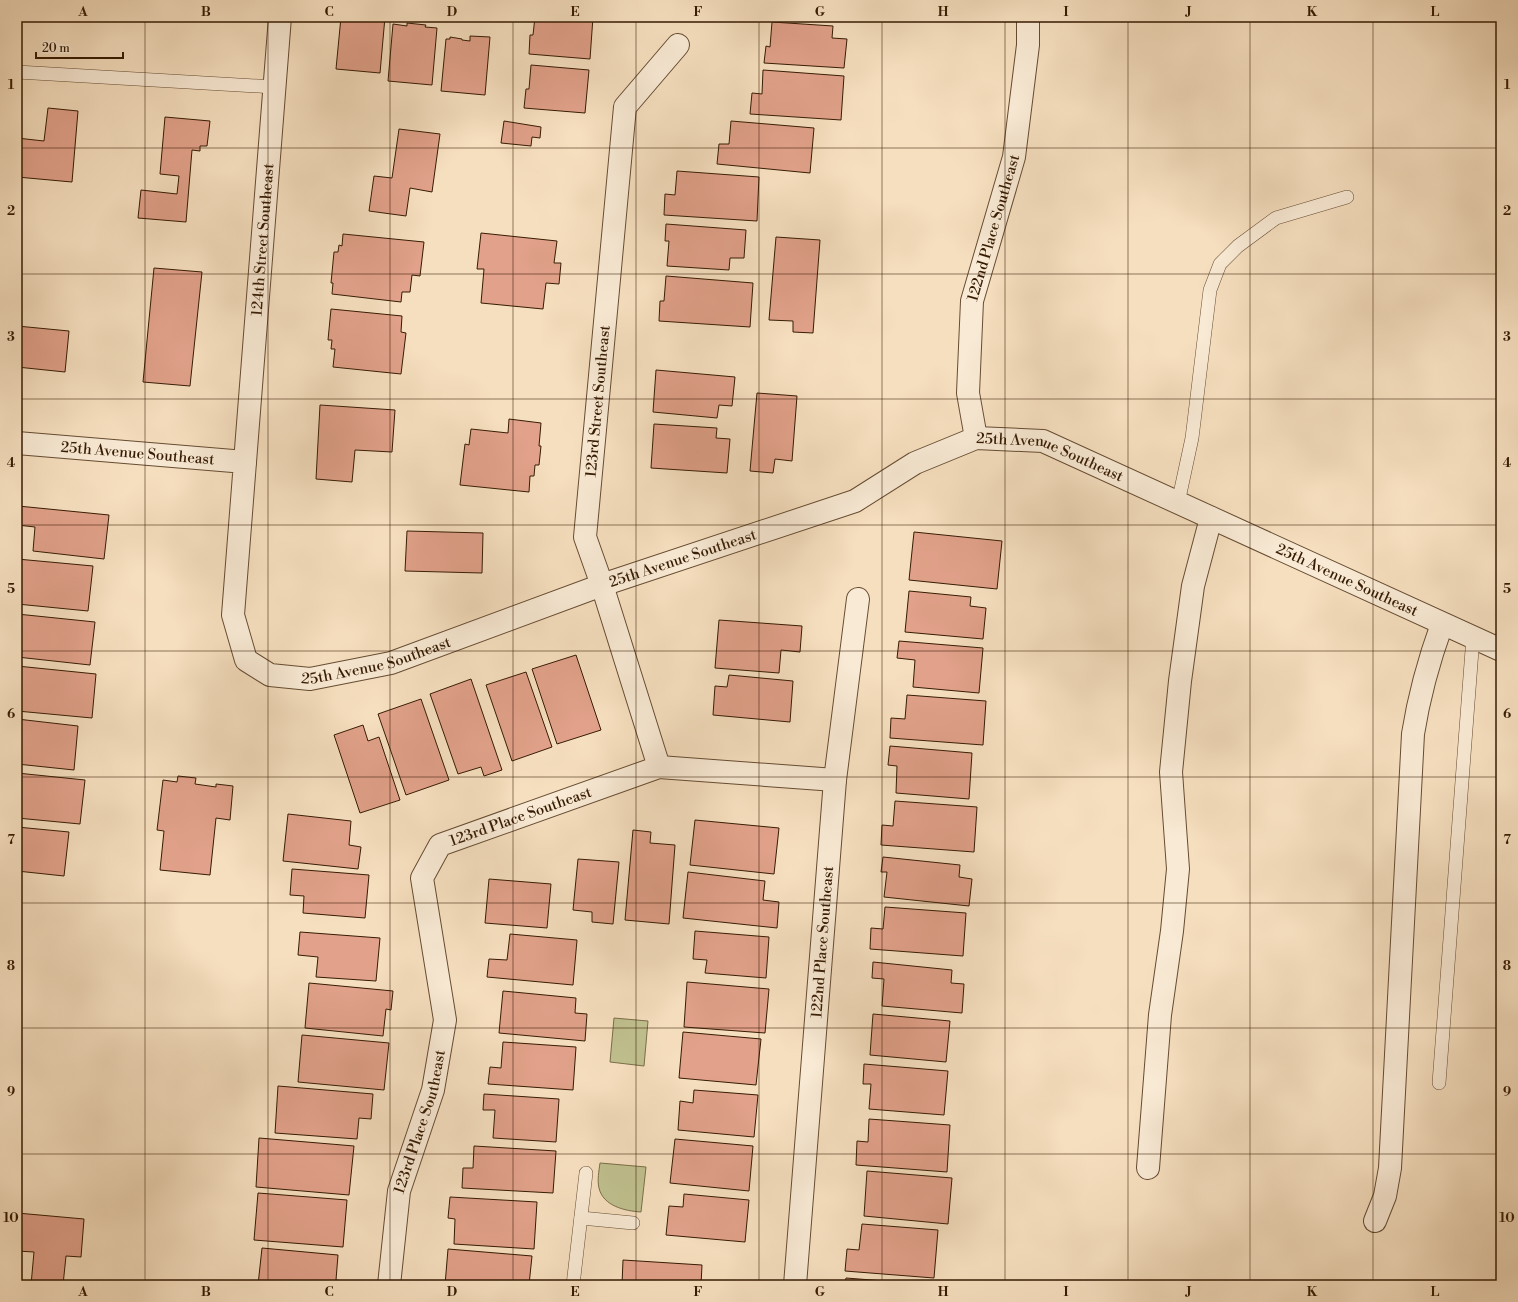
<svg xmlns="http://www.w3.org/2000/svg" width="1518" height="1302" font-family="'Libre Bodoni',serif">
  <rect width="100%" height="100%" fill="#f6dfbf"/>
  <filter id="stains"><feTurbulence type="fractalNoise" baseFrequency=".005" numOctaves="4"/><feColorMatrix values="0 0 0 0 .2 0 0 0 0 .09 0 0 0 0 .02 0 0 0 .5 -.17"/></filter>
  <radialGradient id="worn" r=".72"><stop offset=".6" stop-color="#630" stop-opacity="0"/><stop offset="1" stop-color="#630" stop-opacity=".3"/></radialGradient>
  <!-- green -->
  <g fill="#c0c18f" stroke="#7b6e49">
    <path d="M 614,1018 L 648,1021 L 644,1066 L 610,1062 Z"/>
    <path d="M 600,1163 L 646,1167 L 641,1212 C 625,1211 603,1206 599,1188 C 597,1180 599,1171 600,1163 Z"/>
  </g>
  <!-- building -->
  <g fill="#e1a18a" stroke="#361b03">
    <path d="M 341,17 L 385,17 L 380,73 L 336,69 Z"/>
    <path d="M 535,17 L 593,17 L 590,59 L 529,54 L 530,35 L 533,35 Z"/>
    <path d="M 772,22 L 833,26 L 832,38 L 847,39 L 844,68 L 764,63 L 766,46 L 770,47 Z"/>
    <path d="M 407,23 L 426,25 L 425,27 L 437,28 L 432,85 L 388,81 L 393,24 L 407,26 Z"/>
    <path d="M 470,36 L 490,37 L 485,95 L 441,91 L 446,39 L 450,39 L 450,37 L 462,39 L 462,40 L 470,41 Z"/>
    <path d="M 531,65 L 589,70 L 585,113 L 524,108 L 526,89 L 529,89 Z"/>
    <path d="M 763,70 L 844,76 L 841,120 L 750,114 L 752,93 L 762,94 Z"/>
    <path d="M 48,108 L 78,111 L 72,182 L 17,177 L 17,138 L 44,141 Z"/>
    <path d="M 165,117 L 210,121 L 207,146 L 200,146 L 200,151 L 192,150 L 186,222 L 138,218 L 141,190 L 177,194 L 179,176 L 160,174 Z"/>
    <path d="M 504,121 L 541,127 L 540,138 L 532,137 L 531,146 L 501,143 Z"/>
    <path d="M 731,121 L 814,128 L 810,173 L 717,164 L 719,144 L 729,144 Z"/>
    <path d="M 399,129 L 440,134 L 432,192 L 410,188 L 406,216 L 369,211 L 374,176 L 392,178 Z"/>
    <path d="M 677,171 L 759,177 L 757,221 L 664,215 L 665,194 L 675,195 Z"/>
    <path d="M 666,224 L 746,230 L 744,258 L 730,258 L 729,270 L 667,266 L 669,241 L 665,241 Z"/>
    <path d="M 481,233 L 557,241 L 554,263 L 561,263 L 559,284 L 546,283 L 543,309 L 481,303 L 484,269 L 477,269 Z"/>
    <path d="M 343,234 L 424,242 L 420,276 L 412,275 L 410,292 L 402,292 L 401,302 L 332,294 L 333,283 L 331,283 L 334,252 L 338,252 L 339,245 L 342,246 Z"/>
    <path d="M 776,237 L 820,240 L 813,333 L 793,332 L 793,321 L 769,320 Z"/>
    <path d="M 154,268 L 202,272 L 190,386 L 143,382 Z"/>
    <path d="M 666,276 L 753,283 L 750,327 L 659,321 L 660,301 L 664,301 Z"/>
    <path d="M 331,309 L 402,316 L 401,332 L 406,333 L 401,374 L 333,367 L 335,349 L 331,349 L 332,340 L 328,340 Z"/>
    <path d="M 17,326 L 69,331 L 65,372 L 17,367 Z"/>
    <path d="M 656,370 L 735,377 L 732,406 L 719,405 L 717,418 L 653,412 Z"/>
    <path d="M 757,393 L 797,396 L 792,461 L 775,459 L 773,473 L 750,471 Z"/>
    <path d="M 320,405 L 395,410 L 392,452 L 355,450 L 352,482 L 316,479 Z"/>
    <path d="M 509,419 L 541,423 L 539,446 L 541,446 L 539,465 L 535,465 L 534,476 L 530,476 L 529,492 L 460,485 L 465,444 L 469,445 L 471,429 L 508,433 Z"/>
    <path d="M 654,424 L 717,428 L 716,438 L 730,439 L 727,473 L 651,468 Z"/>
    <path d="M 18,506 L 109,515 L 104,559 L 33,551 L 35,527 L 17,525 Z"/>
    <path d="M 407,531 L 483,533 L 482,573 L 405,571 Z"/>
    <path d="M 914,532 L 1002,541 L 997,589 L 909,580 Z"/>
    <path d="M 17,559 L 93,566 L 88,611 L 17,604 Z"/>
    <path d="M 909,591 L 971,597 L 970,606 L 986,608 L 983,639 L 905,632 Z"/>
    <path d="M 17,614 L 95,622 L 90,665 L 17,657 Z"/>
    <path d="M 719,620 L 802,626 L 800,652 L 781,650 L 779,673 L 715,668 Z"/>
    <path d="M 899,641 L 983,648 L 979,693 L 913,687 L 915,660 L 897,658 Z"/>
    <path d="M 576,655 L 601,730 L 557,744 L 532,669 Z"/>
    <path d="M 17,666 L 96,674 L 92,718 L 17,711 Z"/>
    <path d="M 526,672 L 552,747 L 512,761 L 486,685 Z"/>
    <path d="M 729,675 L 793,681 L 790,722 L 713,715 L 715,686 L 727,687 Z"/>
    <path d="M 471,679 L 502,770 L 484,776 L 481,767 L 458,774 L 430,694 Z"/>
    <path d="M 907,695 L 986,701 L 983,745 L 890,738 L 891,718 L 905,719 Z"/>
    <path d="M 421,699 L 449,780 L 406,795 L 378,714 Z"/>
    <path d="M 17,719 L 78,726 L 74,770 L 17,764 Z"/>
    <path d="M 363,725 L 368,741 L 379,737 L 400,800 L 360,813 L 334,735 Z"/>
    <path d="M 890,746 L 972,753 L 969,799 L 896,793 L 897,766 L 888,765 Z"/>
    <path d="M 17,773 L 85,780 L 80,824 L 17,818 Z"/>
    <path d="M 178,776 L 196,778 L 195,784 L 216,787 L 216,784 L 233,786 L 230,820 L 216,818 L 210,875 L 160,870 L 164,831 L 157,830 L 163,780 L 177,782 Z"/>
    <path d="M 895,801 L 977,807 L 974,852 L 881,845 L 882,825 L 893,826 Z"/>
    <path d="M 288,814 L 351,821 L 349,845 L 361,847 L 358,869 L 283,861 Z"/>
    <path d="M 695,820 L 779,828 L 774,874 L 690,865 Z"/>
    <path d="M 17,827 L 69,832 L 64,876 L 17,871 Z"/>
    <path d="M 633,830 L 651,832 L 650,843 L 675,845 L 669,924 L 625,920 Z"/>
    <path d="M 883,857 L 960,865 L 959,877 L 972,879 L 969,906 L 884,897 L 887,872 L 881,872 Z"/>
    <path d="M 578,859 L 619,862 L 613,924 L 592,922 L 592,912 L 573,910 Z"/>
    <path d="M 292,869 L 369,875 L 365,918 L 303,913 L 304,896 L 290,895 Z"/>
    <path d="M 688,872 L 765,881 L 763,900 L 779,902 L 777,928 L 683,918 Z"/>
    <path d="M 489,879 L 551,884 L 547,928 L 485,923 Z"/>
    <path d="M 885,907 L 966,913 L 963,956 L 870,949 L 871,928 L 883,929 Z"/>
    <path d="M 695,931 L 769,937 L 766,978 L 705,973 L 707,960 L 693,959 Z"/>
    <path d="M 300,932 L 380,938 L 376,981 L 316,977 L 318,957 L 298,955 Z"/>
    <path d="M 510,934 L 577,940 L 573,985 L 487,977 L 489,959 L 507,960 Z"/>
    <path d="M 873,962 L 952,970 L 951,983 L 964,984 L 962,1013 L 882,1006 L 884,979 L 872,978 Z"/>
    <path d="M 687,982 L 769,989 L 765,1033 L 684,1027 Z"/>
    <path d="M 309,983 L 393,991 L 391,1010 L 386,1009 L 383,1036 L 305,1028 Z"/>
    <path d="M 503,991 L 576,998 L 575,1013 L 587,1014 L 585,1041 L 499,1033 Z"/>
    <path d="M 873,1014 L 950,1021 L 946,1062 L 870,1055 Z"/>
    <path d="M 683,1032 L 761,1039 L 756,1085 L 679,1078 Z"/>
    <path d="M 302,1035 L 389,1043 L 384,1090 L 298,1082 Z"/>
    <path d="M 503,1042 L 576,1047 L 573,1090 L 488,1084 L 490,1067 L 501,1068 Z"/>
    <path d="M 864,1064 L 948,1071 L 944,1115 L 869,1109 L 871,1084 L 863,1084 Z"/>
    <path d="M 278,1086 L 373,1094 L 371,1119 L 359,1118 L 357,1139 L 275,1133 Z"/>
    <path d="M 694,1090 L 758,1095 L 754,1137 L 678,1130 L 680,1101 L 693,1103 Z"/>
    <path d="M 484,1094 L 559,1099 L 556,1142 L 493,1138 L 495,1110 L 483,1110 Z"/>
    <path d="M 869,1119 L 950,1125 L 947,1172 L 856,1165 L 857,1141 L 868,1142 Z"/>
    <path d="M 259,1138 L 354,1146 L 349,1195 L 256,1187 Z"/>
    <path d="M 675,1139 L 753,1146 L 749,1191 L 670,1183 Z"/>
    <path d="M 474,1146 L 556,1151 L 553,1193 L 462,1188 L 463,1168 L 473,1168 Z"/>
    <path d="M 867,1171 L 952,1178 L 948,1224 L 864,1216 Z"/>
    <path d="M 258,1193 L 347,1200 L 343,1247 L 254,1240 Z"/>
    <path d="M 684,1194 L 749,1200 L 745,1242 L 666,1235 L 669,1206 L 683,1207 Z"/>
    <path d="M 450,1197 L 537,1202 L 534,1249 L 454,1244 L 455,1219 L 448,1218 Z"/>
    <path d="M 17,1213 L 84,1219 L 81,1257 L 66,1256 L 63,1285 L 31,1285 L 34,1252 L 17,1251 Z"/>
    <path d="M 862,1224 L 938,1230 L 934,1278 L 845,1271 L 847,1249 L 859,1250 Z"/>
    <path d="M 262,1248 L 338,1255 L 336,1280 L 343,1281 L 343,1285 L 258,1285 Z"/>
    <path d="M 448,1249 L 532,1256 L 529,1285 L 445,1285 Z"/>
    <path d="M 623,1260 L 702,1265 L 701,1285 L 622,1285 Z"/>
    <path d="M 846,1278 L 936,1285 L 845,1285 Z"/>
  </g>
  <g fill="none" stroke-linecap="round" stroke-linejoin="round">
    <defs>
      <g id="lane">
        <path d="M 17,72 L 275,87"/>
        <path d="M 1178,503 L 1192,438 L 1210,290 L 1220,264 L 1238,246 L 1276,218 L 1347,197"/>
        <path d="M 1439,1083 L 1473,637"/>
        <path d="M 581,1218 L 633,1223"/>
        <path d="M 573,1285 L 586,1173"/>
      </g>
      <g id="street">
        <path id="s1" d="M 976,438 L 968,393 L 972,301 L 1014,157 L 1028,45 L 1028,17"/>
        <path id="s2" d="M 17,443 L 245,462 L 233,615 L 246,660 L 270,675 L 310,679 L 391,663 L 602,585 L 855,501 L 915,463 L 976,438 L 1043,441 L 1501,650"/>
        <path id="s3" d="M 245,462 L 280,17"/>
        <path id="s4" d="M 659,767 L 602,585 L 585,537 L 625,107 L 678,45"/>
        <path d="M 1148,1168 L 1160,1015 L 1172,931 L 1178,869 L 1171,772 L 1180,681 L 1193,586 L 1211,518"/>
        <path d="M 1375,1221 L 1385,1196 L 1390,1168 L 1413,734 C 1419,696 1429,660 1442,624"/>
        <path id="s5" d="M 389,1285 L 399,1191 L 433,1090 L 445,1020 L 422,878 L 440,845 L 659,767 L 835,780"/>
        <path id="s6" d="M 795,1285 L 835,780 L 858,599"/>
      </g>
    </defs>
    <!-- lane casing -->
    <use href="#lane" stroke="#664c32" stroke-width="14"/>
    <!-- street casing -->
    <use href="#street" stroke="#664c32" stroke-width="24"/>
    <!-- lane -->
    <use href="#lane" stroke="#f9ead5" stroke-width="13"/>
    <!-- street -->
    <use href="#street" stroke="#f9ead5" stroke-width="22"/>
  </g>
  <!-- grid -->
  <path fill="none" stroke="#361b03" stroke-width="1" stroke-opacity="0.55" d="M 145,17 L 145,1285M 268,17 L 268,1285M 390,17 L 390,1285M 513,17 L 513,1285M 636,17 L 636,1285M 759,17 L 759,1285M 882,17 L 882,1285M 1005,17 L 1005,1285M 1128,17 L 1128,1285M 1250,17 L 1250,1285M 1373,17 L 1373,1285M 17,148 L 1501,148M 17,274 L 1501,274M 17,399 L 1501,399M 17,525 L 1501,525M 17,651 L 1501,651M 17,777 L 1501,777M 17,903 L 1501,903M 17,1028 L 1501,1028M 17,1154 L 1501,1154"/>
  <g text-anchor="middle" dominant-baseline="central" stroke-width="3.5" stroke-linejoin="round" paint-order="stroke">
    <!-- street labels -->
    <g font-size="15" fill="#361b03" stroke="#f9ead5">
      <text stroke="none"><textPath href="#s1" startOffset="214">122nd Place Southeast</textPath></text>
      <text stroke="none"><textPath href="#s3" startOffset="223">124th Street Southeast</textPath></text>
      <text stroke="none"><textPath href="#s4" startOffset="378">123rd Street Southeast</textPath></text>
      <text stroke="none"><textPath href="#s2" startOffset="121">25th Avenue Southeast</textPath></text>
      <text stroke="none"><textPath href="#s2" startOffset="1286">25th Avenue Southeast</textPath></text>
      <text stroke="none"><textPath href="#s2" startOffset="890">25th Avenue Southeast</textPath></text>
      <text stroke="none"><textPath href="#s2" startOffset="1610">25th Avenue Southeast</textPath></text>
      <text stroke="none"><textPath href="#s2" startOffset="566">25th Avenue Southeast</textPath></text>
      <text stroke="none"><textPath href="#s5" startOffset="539">123rd Place Southeast</textPath></text>
      <text stroke="none"><textPath href="#s6" startOffset="344">122nd Place Southeast</textPath></text>
      <text stroke="none"><textPath href="#s5" startOffset="167">123rd Place Southeast</textPath></text>
    </g>
  </g>
  <!-- margin -->
  <rect width="1518" height="1302" fill="none" stroke="#f6dfbf" stroke-width="44"/>
  <!-- scale -->
  <path d="M36 52v6h87v-6" fill="none" stroke="#361b03" stroke-width="2"/>
  <text x="42" y="52" font-size="12" fill="#361b03" stroke="#f9ead5" stroke-width="3" paint-order="stroke">20 m</text>
  <rect x="22" y="22" width="1474" height="1258" fill="none" stroke="#361b03" stroke-width="1.5"/>
  <g font-size="13" text-anchor="middle" font-weight="bold" fill="#361b03">
    <text x="83" y="16">A</text>
    <text x="206" y="16">B</text>
    <text x="329" y="16">C</text>
    <text x="452" y="16">D</text>
    <text x="575" y="16">E</text>
    <text x="698" y="16">F</text>
    <text x="820" y="16">G</text>
    <text x="943" y="16">H</text>
    <text x="1066" y="16">I</text>
    <text x="1189" y="16">J</text>
    <text x="1312" y="16">K</text>
    <text x="1435" y="16">L</text>
    <text x="11" y="89">1</text>
    <text x="1507" y="89">1</text>
    <text x="11" y="215">2</text>
    <text x="1507" y="215">2</text>
    <text x="11" y="341">3</text>
    <text x="1507" y="341">3</text>
    <text x="11" y="467">4</text>
    <text x="1507" y="467">4</text>
    <text x="11" y="593">5</text>
    <text x="1507" y="593">5</text>
    <text x="11" y="718">6</text>
    <text x="1507" y="718">6</text>
    <text x="11" y="844">7</text>
    <text x="1507" y="844">7</text>
    <text x="11" y="970">8</text>
    <text x="1507" y="970">8</text>
    <text x="11" y="1096">9</text>
    <text x="1507" y="1096">9</text>
    <text x="11" y="1222">10</text>
    <text x="1507" y="1222">10</text>
    <text x="83" y="1296">A</text>
    <text x="206" y="1296">B</text>
    <text x="329" y="1296">C</text>
    <text x="452" y="1296">D</text>
    <text x="575" y="1296">E</text>
    <text x="698" y="1296">F</text>
    <text x="820" y="1296">G</text>
    <text x="943" y="1296">H</text>
    <text x="1066" y="1296">I</text>
    <text x="1189" y="1296">J</text>
    <text x="1312" y="1296">K</text>
    <text x="1435" y="1296">L</text>
  </g>
  <rect width="100%" height="100%" filter="url(#stains)"/>
  <rect width="100%" height="100%" fill="url(#worn)"/>
</svg>
